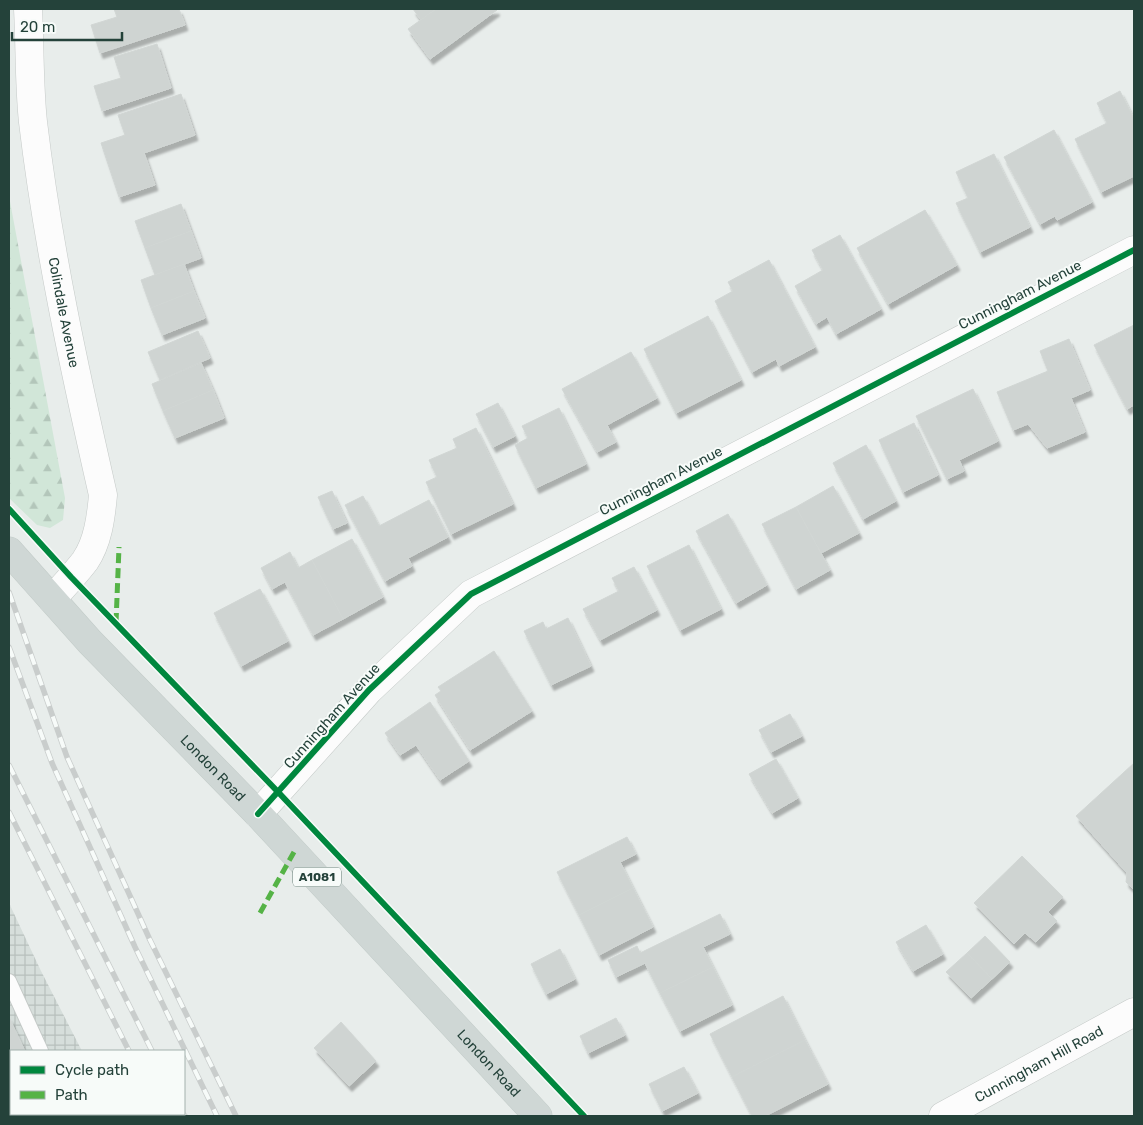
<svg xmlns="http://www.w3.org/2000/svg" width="1143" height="1125" font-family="Rubik,sans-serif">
  <defs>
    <pattern id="industrial-grid" width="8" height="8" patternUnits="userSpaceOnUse" patternTransform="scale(1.25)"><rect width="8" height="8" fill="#d6dedb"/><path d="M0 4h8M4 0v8" fill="none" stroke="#b8c0bd"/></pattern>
    <pattern id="forest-firs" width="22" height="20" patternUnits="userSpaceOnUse" patternTransform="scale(1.25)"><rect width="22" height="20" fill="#d1e6d8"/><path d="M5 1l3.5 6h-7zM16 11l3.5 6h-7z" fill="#b3c6ba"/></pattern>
    <filter id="shadow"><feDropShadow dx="3" dy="5.5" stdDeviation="1" flood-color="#0004"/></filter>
  </defs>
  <rect width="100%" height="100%" fill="#e8edeb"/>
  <!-- industrial -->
  <path fill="url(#industrial-grid)" d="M 9,903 L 41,971 L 82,1051 L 11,1051 L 11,1114 L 114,1114 L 115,1116 L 9,1116 Z"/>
  <!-- forest -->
  <path fill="url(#forest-firs)" d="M 9,196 L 65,498 L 63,520 L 50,528 L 37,525 L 9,498 Z"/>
  <!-- building -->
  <g fill="#cfd4d2" stroke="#d1d6d4" filter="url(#shadow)">
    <path d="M 114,9 L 179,9 L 185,25 L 100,53 L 91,25 L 117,17 Z"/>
    <path d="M 413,9 L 436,9 L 421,20 Z"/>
    <path d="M 436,9 L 496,9 L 497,10 L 430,59 L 408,29 Z"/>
    <path d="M 157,44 L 171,88 L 102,111 L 94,86 L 121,78 L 114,57 Z"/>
    <path d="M 1120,91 L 1134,119 L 1134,176 L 1101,192 L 1075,139 L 1107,123 L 1097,103 Z"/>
    <path d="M 181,94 L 195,135 L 144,153 L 155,185 L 119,197 L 101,143 L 125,135 L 118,115 Z"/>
    <path d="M 1054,130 L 1092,202 L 1057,220 L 1055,216 L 1040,224 L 1004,157 Z"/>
    <path d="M 994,154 L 1030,227 L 980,252 L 956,203 L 968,198 L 956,172 Z"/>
    <path d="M 181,204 L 191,231 L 145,248 L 135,221 Z"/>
    <path d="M 925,210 L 957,265 L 888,304 L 857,248 Z"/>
    <path d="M 191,231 L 201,258 L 155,275 L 145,248 Z"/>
    <path d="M 840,235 L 881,309 L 836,334 L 827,317 L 816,324 L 795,286 L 823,270 L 812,250 Z"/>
    <path d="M 769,260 L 815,347 L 779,366 L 776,359 L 752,372 L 715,301 L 733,291 L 728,282 Z"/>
    <path d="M 184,264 L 194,291 L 151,308 L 141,280 Z"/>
    <path d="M 194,291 L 205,318 L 162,335 L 151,308 Z"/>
    <path d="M 708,316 L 741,380 L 676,413 L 644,349 Z"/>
    <path d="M 1134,325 L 1134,405 L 1127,409 L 1094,345 Z"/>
    <path d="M 198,331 L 210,358 L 160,380 L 148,352 Z"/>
    <path d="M 1069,339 L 1090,390 L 1071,398 L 1085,432 L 1047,448 L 1028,424 L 1013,430 L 997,392 L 1048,371 L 1040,351 Z"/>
    <path d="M 631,352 L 657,398 L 607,425 L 616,442 L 597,452 L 562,389 Z"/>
    <path d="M 201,363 L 213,390 L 163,411 L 152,384 Z"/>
    <path d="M 973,389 L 998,441 L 959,460 L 964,471 L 947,479 L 916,416 Z"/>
    <path d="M 213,390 L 224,418 L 175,438 L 163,411 Z"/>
    <path d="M 498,403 L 515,436 L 493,447 L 476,414 Z"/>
    <path d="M 559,408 L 586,464 L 536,488 L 515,445 L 528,438 L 522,426 Z"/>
    <path d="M 914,423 L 938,475 L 903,492 L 879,440 Z"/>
    <path d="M 476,428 L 513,504 L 451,534 L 426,482 L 437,477 L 429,460 L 457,448 L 453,439 Z"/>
    <path d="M 866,445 L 896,501 L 863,519 L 833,463 Z"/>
    <path d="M 833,486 L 859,533 L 821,553 L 796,507 Z"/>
    <path d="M 332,491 L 347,523 L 333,529 L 318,497 Z"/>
    <path d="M 363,496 L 379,526 L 429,500 L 448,537 L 408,558 L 412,566 L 385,581 L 345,505 Z"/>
    <path d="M 796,507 L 830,570 L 796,589 L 762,524 Z"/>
    <path d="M 728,514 L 767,585 L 736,603 L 696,531 Z"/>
    <path d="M 352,539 L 383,597 L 343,619 L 312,560 Z"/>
    <path d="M 689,545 L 721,609 L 680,630 L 647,566 Z"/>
    <path d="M 290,552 L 298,568 L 312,560 L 343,619 L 313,635 L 285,582 L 272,589 L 261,568 Z"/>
    <path d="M 634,567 L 657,610 L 600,640 L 583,609 L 619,591 L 612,578 Z"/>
    <path d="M 260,589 L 288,641 L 241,666 L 214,613 Z"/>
    <path d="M 568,618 L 591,666 L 551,685 L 524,631 L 543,622 L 546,629 Z"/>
    <path d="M 494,651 L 532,711 L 470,750 L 435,695 L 441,691 L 438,687 Z"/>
    <path d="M 430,702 L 469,761 L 440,780 L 416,745 L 400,755 L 385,733 Z"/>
    <path d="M 790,714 L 802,736 L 771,752 L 759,730 Z"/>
    <path d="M 776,759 L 798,798 L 772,813 L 749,774 Z"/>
    <path d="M 1134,763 L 1134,890 L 1126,882 L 1127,873 L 1076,816 Z"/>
    <path d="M 627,837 L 636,854 L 620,862 L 633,888 L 579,915 L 557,872 Z"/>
    <path d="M 1022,856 L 1063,897 L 1048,912 L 1057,921 L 1036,942 L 1025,933 L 1014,944 L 974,903 Z"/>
    <path d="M 633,888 L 653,927 L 599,955 L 579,915 Z"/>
    <path d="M 720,914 L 730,934 L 703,947 L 713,967 L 660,993 L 645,963 L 616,977 L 608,960 L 637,946 L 640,953 Z"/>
    <path d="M 926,925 L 943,954 L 913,971 L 896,942 Z"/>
    <path d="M 985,936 L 1010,962 L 992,979 L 967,953 Z"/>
    <path d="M 560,949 L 575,979 L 546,994 L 531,964 Z"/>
    <path d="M 967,953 L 992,979 L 971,998 L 946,972 Z"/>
    <path d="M 713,967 L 732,1005 L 680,1031 L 660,993 Z"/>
    <path d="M 783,996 L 805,1040 L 732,1077 L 710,1034 Z"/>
    <path d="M 9,1017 L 25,1051 L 11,1051 L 11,1107 L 9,1108 Z"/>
    <path d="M 616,1018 L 625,1035 L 588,1053 L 580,1036 Z"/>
    <path d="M 341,1022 L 376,1061 L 349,1086 L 314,1048 Z"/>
    <path d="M 805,1040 L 828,1084 L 765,1116 L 752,1116 L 732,1077 Z"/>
    <path d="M 684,1067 L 698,1093 L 662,1111 L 649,1084 Z"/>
  </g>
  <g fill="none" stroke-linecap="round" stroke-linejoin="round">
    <defs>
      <g id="service">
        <path d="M 9,981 L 41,1051"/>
        <path d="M 70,1114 L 72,1116"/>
      </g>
      <g id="minor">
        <path id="s1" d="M 28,9 C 30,46 29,85 33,122 C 48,248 75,372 103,495 C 101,517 98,542 85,561 C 75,574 63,587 52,599"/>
        <path d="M 258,814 L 369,690 L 471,594 L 1134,250"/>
        <path id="s2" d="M 943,1116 L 1134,1012"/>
      </g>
      <g id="primary">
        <path id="s3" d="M 9,551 L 90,642 L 258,814 L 538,1116"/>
      </g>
    </defs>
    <!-- service casing -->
    <use href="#service" stroke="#c5cac8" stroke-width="16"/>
    <!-- minor casing -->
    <use href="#minor" stroke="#c5cac8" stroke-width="29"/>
    <!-- primary casing -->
    <use href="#primary" stroke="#c3ccc9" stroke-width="29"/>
    <!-- service -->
    <use href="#service" stroke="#fcfcfc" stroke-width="14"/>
    <!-- minor -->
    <use href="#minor" stroke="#fcfcfc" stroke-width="28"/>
    <!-- primary -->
    <use href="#primary" stroke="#cfd7d5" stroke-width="28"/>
    <defs>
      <g id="rail">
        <path d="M 9,592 L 67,757 L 150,940 L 236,1116"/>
        <path d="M 9,647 L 52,763 L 135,947 L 217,1116"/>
        <path d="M 9,765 L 152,1051"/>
        <path d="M 9,812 L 129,1051"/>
        <path d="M 161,1114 L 162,1116"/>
        <path d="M 183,1114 L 185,1116"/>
      </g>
    </defs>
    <!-- rail casing -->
    <use href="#rail" stroke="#c9cdcc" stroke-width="5.5"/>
    <!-- rail -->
    <use href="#rail" stroke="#f7fbf9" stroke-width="4" stroke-dasharray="11" stroke-linecap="butt"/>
    <!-- quiet -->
    <g stroke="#55b346" stroke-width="5" stroke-dasharray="10 5" stroke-linecap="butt">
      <path d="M 116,623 L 119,547"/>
      <path d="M 260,913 L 294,852"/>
    </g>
    <defs>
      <g id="cycleway">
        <path d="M 9,509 L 71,577 L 279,793 L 584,1116"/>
        <path d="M 258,814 L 369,690 L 471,594 L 1134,250"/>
      </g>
    </defs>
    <!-- cycleway casing -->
    <use href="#cycleway" stroke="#f7fbf9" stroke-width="9"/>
    <!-- cycleway -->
    <use href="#cycleway" stroke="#00873e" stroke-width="6"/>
  </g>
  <g text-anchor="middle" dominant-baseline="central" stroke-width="4" stroke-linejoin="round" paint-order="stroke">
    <!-- shield labels -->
    <rect fill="#f7fbf9" stroke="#637a73" stroke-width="1" x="293" y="867.5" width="48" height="19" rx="4"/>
    <g font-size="12" font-weight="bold" fill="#24423a">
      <text x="317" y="877">A1081</text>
    </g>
    <!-- street labels -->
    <g font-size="14" fill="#24423a" stroke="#f7fbf9">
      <text transform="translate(1020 295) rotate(-27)">Cunningham Avenue</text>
      <text stroke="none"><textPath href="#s1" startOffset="306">Colindale Avenue</textPath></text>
      <text transform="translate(661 481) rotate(-27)">Cunningham Avenue</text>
      <text transform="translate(332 716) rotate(-48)">Cunningham Avenue</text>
      <text stroke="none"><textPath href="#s3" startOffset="298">London Road</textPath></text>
      <text stroke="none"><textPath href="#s3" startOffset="702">London Road</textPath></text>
      <text stroke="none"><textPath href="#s2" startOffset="109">Cunningham Hill Road</textPath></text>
    </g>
  </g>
  <!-- border -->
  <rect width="1143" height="1125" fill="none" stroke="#24423a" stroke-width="20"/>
  <!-- legend -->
  <rect x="10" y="1050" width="175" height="65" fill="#f7fbf9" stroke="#a3b1ad"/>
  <rect x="20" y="1066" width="25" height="8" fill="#00873e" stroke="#a3b1ad"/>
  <text x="55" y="1075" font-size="15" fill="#24423a">Cycle path</text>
  <rect x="20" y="1091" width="25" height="8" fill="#55b346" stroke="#a3b1ad"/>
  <text x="55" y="1100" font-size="15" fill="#24423a">Path</text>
  <!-- scale -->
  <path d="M12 32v8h110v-8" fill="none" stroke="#24423a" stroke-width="2.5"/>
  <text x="20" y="32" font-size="15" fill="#24423a" stroke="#f7fbf9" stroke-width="4" paint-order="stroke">20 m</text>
</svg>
